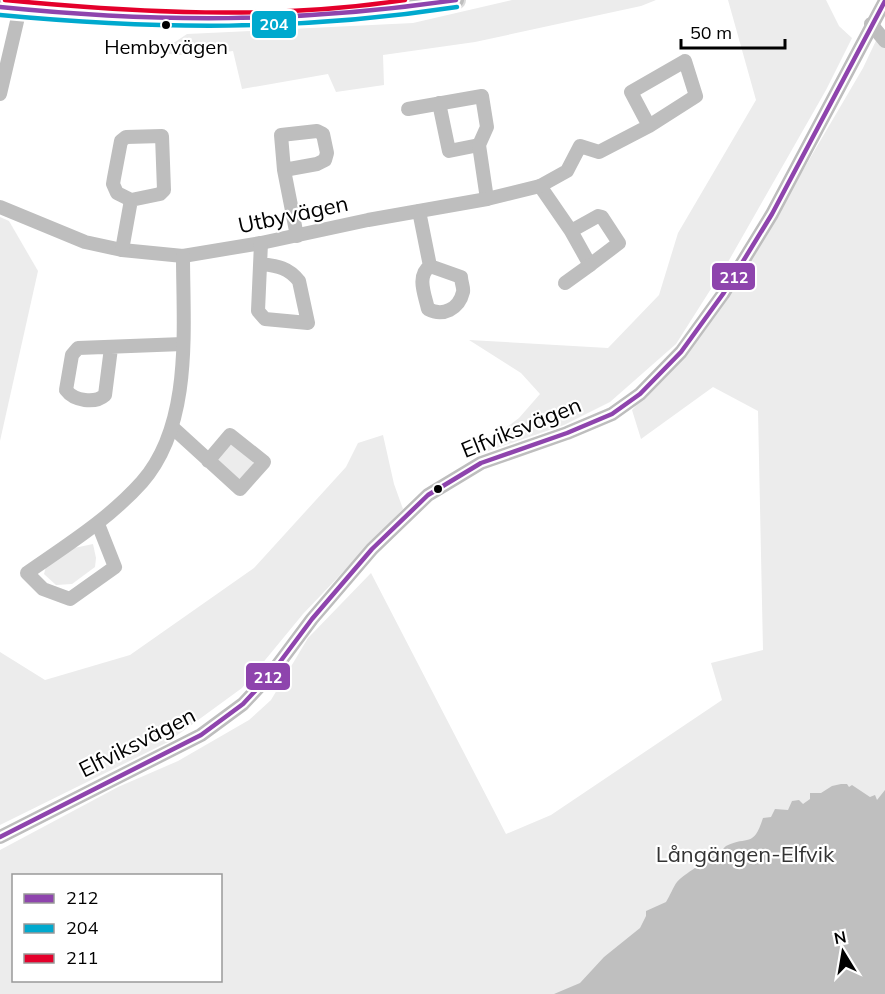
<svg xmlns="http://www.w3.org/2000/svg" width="885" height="994" font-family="Mulish,sans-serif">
  <rect width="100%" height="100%" fill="#fff"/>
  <!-- green -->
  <g fill="#ececec" fill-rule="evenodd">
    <path d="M 512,0 L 656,0 L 641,6 L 475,42 L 383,55 L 384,85 L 336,92 L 328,74 L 242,89 L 233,51 C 207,54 185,58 159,52 L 160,43 L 175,42 L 187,34 L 413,23 Z"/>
    <path d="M 728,0 L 826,0 L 839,26 L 852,38 L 826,90 L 728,262 L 676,344 L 610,402 L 564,425 L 488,451 L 488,441 L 519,418 L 540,394 L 521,373 L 469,340 L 608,348 L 659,295 L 678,233 L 756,100 Z"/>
    <path d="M 881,30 L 885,35 L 885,994 L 0,994 L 0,850 L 118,787 L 178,761 L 249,720 L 271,700 L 308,638 L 371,573 L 506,834 L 551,815 L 722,700 L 711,663 L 763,650 L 758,411 L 713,387 L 641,439 L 632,410 L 689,349 L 738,281 L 863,68 ZM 14,876 L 220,876 L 220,980 L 14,980 Z"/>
    <path d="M 0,217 L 9,221 L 38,271 L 0,441 Z"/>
    <path d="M 383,435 L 394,484 L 403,509 L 303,614 L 242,688 L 168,742 L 0,825 L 0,652 L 45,680 L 130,655 L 254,568 L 346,467 L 358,443 Z"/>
    <path d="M 232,444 L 253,459 L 253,465 L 245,479 L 237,480 L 216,463 L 217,455 Z"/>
    <path d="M 93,544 L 96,558 L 95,567 L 72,584 L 56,585 L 44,574 L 47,563 L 74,548 Z"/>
  </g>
  <!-- water -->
  <path fill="#bfbfbf" d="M 841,784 L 847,784 L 849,787 L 852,785 L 870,797 L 875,795 L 877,800 L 885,790 L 885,994 L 554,994 L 580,983 L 604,957 L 640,928 L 646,916 L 646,911 L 666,902 C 670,896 673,887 677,882 C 684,874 706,861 716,855 C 720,853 722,849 726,846 C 748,835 753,849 763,818 L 771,817 L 775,809 L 788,810 L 792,801 L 799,800 L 803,804 L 810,799 L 810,793 L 821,793 L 832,786 Z"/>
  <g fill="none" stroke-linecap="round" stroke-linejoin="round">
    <defs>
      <path id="major" d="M 0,7 C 151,24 306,26 456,0"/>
    </defs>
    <!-- major casing -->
    <use href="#major" stroke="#dbdbdb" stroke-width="20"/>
    <!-- minor -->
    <g stroke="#bebebe" stroke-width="14">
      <path d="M 871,24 L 885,41"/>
      <path d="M 0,94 L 22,0"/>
      <path d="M 439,103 L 449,151 L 479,145"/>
      <path d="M 408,109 L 482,96 L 487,127 L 479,145 L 487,199"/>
      <path d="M 284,170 L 317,164 L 325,160 L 327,153 L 323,134 L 317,131 L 281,135 L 284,170 L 297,236"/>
      <path d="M 540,186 L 571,231 L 590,265 L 619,243 L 602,217 L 598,216 L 571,231"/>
      <path d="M 0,207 L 85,242 L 122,250 L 183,256 L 261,243 L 368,220 L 487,199 L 540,186 L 567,171 L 580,146 L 599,152 L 649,126 L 696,96 L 685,61 L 631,92 L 649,126"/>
      <path d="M 419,211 L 430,266 C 416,276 425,295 428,309 C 443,317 459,309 463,292 C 464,288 461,282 461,277 L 430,266"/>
      <path d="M 122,250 L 131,200 L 117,193 L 113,184 L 114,178 L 121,141 L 126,137 L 162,136 L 164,190 L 160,194 L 131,200"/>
      <path d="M 261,264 C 277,266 288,267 299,281 L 308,323 L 265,319 L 258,311 L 261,243"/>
      <path d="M 565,283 L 590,265"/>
      <path d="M 111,348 L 105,395 C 95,404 74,401 66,390 L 72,355 L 78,348 L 183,344"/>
      <path d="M 172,427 L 240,489 L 264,462 L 230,435 L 208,461"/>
      <path d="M 98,524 L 115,567 L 70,599 L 43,589 L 27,573 C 67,545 109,519 142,482 C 193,424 183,327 183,256"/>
      <path d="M 0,837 L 201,735 L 243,704 L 271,674 L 312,619 L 372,549 L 428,495 L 481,463 L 567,433 L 612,414 L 640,394 L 681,352 L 723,294 L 772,214 L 885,1"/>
    </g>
    <!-- major -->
    <use href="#major" stroke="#bebebe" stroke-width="16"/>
    <defs>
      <g id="bus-1">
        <path d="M 0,7 C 157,23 299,23 456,0"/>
        <path d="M 0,837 L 201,735 L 243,704 L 271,674 L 312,619 L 372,549 L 428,495 L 481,463 L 567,433 L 612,414 L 640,394 L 681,352 L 723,294 L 772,214 L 885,1"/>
      </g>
      <path id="bus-2" d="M 0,15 C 158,30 300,31 457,7"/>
      <path id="bus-3" d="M 5,0 C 138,13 273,20 405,0"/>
    </defs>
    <!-- bus-1 casing -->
    <use href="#bus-1" stroke="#fff" stroke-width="9"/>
    <!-- bus-2 casing -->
    <use href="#bus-2" stroke="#fff" stroke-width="9"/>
    <!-- bus-3 casing -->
    <use href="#bus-3" stroke="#fff" stroke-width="9"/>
    <!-- bus-1 -->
    <use href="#bus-1" stroke="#8e44ad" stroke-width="4.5"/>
    <!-- bus-2 -->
    <use href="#bus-2" stroke="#00a9ce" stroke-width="4.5"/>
    <!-- bus-3 -->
    <use href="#bus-3" stroke="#e4002b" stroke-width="4.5"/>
  </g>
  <!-- markers -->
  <g fill="#000" stroke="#fff" stroke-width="2">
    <circle cx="166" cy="25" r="5"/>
    <circle cx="438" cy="489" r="5"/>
  </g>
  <g text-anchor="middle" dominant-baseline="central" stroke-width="4.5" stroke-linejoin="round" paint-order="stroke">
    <!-- bus labels -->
    <g font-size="20" fill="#000" stroke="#fff">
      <text x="166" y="46">Hembyvägen</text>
    </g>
    <!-- street labels -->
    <g font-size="22" fill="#000" stroke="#fff">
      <text transform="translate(293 214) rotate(-12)">Utbyvägen</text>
      <text transform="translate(521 427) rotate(-22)">Elfviksvägen</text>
      <text transform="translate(137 742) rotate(-27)">Elfviksvägen</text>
    </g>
    <!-- park labels -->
    <g font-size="22" fill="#333" stroke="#fff">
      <text x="745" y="854">Långängen-Elfvik</text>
    </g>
  </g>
  <g stroke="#fff" stroke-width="2">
    <rect x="251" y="10" width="46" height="29" rx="6" fill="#00a9ce"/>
    <rect x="711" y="262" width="45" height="29" rx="6" fill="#8e44ad"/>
    <rect x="245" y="662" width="46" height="29" rx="6" fill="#8e44ad"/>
  </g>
  <g font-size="16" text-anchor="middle" font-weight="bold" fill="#fff">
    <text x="274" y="30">204</text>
    <text x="734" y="283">212</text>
    <text x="268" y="683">212</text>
  </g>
  <!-- legend -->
  <rect x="12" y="874" width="210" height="108" fill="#ffffff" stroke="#999999" stroke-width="1.5"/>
  <rect x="24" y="894" width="30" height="9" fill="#8e44ad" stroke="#999999" stroke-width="1.5"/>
  <text x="66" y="904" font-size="18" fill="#000000">212</text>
  <rect x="24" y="924" width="30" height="9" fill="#00a9ce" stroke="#999999" stroke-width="1.5"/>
  <text x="66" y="934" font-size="18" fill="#000000">204</text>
  <rect x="24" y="954" width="30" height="9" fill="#e4002b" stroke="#999999" stroke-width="1.5"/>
  <text x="66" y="964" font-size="18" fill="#000000">211</text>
  <!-- north arrow -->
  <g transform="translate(843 952) rotate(349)" stroke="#ffffff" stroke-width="4.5" paint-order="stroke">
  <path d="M0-4.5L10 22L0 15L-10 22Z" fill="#000000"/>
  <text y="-9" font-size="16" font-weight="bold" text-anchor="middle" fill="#000000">N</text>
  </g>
  <!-- scale -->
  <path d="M681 39v9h104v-9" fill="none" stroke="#000000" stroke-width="3"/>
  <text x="690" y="39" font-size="18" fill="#000000" stroke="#ffffff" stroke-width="4.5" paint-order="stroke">50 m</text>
</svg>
